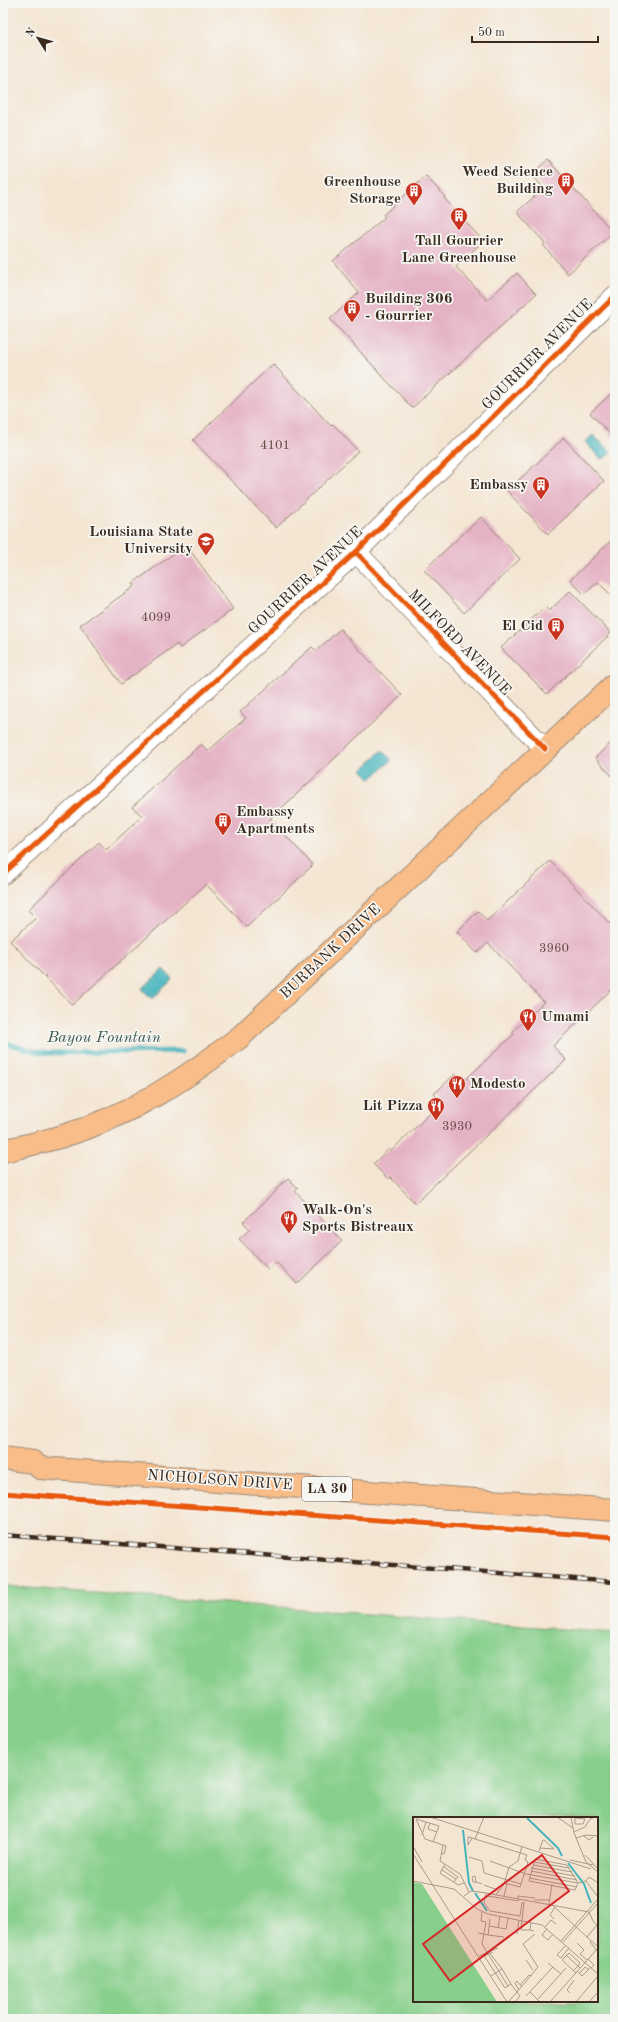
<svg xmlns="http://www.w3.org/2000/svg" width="618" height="2022" font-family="'Old Standard TT',serif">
  <rect width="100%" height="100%" fill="#f6f6f2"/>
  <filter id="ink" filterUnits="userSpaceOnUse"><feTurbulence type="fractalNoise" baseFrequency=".025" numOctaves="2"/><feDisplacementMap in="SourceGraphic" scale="8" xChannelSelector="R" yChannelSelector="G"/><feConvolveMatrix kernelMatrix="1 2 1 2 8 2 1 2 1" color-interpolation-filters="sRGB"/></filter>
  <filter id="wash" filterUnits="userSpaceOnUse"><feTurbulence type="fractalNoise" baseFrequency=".012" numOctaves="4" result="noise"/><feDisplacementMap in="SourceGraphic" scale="16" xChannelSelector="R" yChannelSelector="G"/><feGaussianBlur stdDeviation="0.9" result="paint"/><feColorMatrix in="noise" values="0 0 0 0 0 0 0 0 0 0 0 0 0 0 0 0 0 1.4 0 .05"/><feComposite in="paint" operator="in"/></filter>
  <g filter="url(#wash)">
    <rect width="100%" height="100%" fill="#f4e5d2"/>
    <!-- green -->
    <path fill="#87cf8b" stroke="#617c54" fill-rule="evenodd" d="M 3,1586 L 615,1633 L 615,2019 L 3,2019 ZM 414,1818 L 597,1818 L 597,2001 L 414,2001 Z"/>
    <!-- water -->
    <g fill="#44b4bc" stroke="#406f6d">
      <path d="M 593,435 L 611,452 L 602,460 L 585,442 Z"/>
      <path d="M 382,750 L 392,760 L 371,779 L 362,770 Z"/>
      <path d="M 163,969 L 173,979 L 152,999 L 142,989 Z"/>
    </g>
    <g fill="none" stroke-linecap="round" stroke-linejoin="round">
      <!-- stream -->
      <path stroke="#44b4bc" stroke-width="5" d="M 3,1042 L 34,1051 L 49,1053 L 183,1051"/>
    </g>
    <g id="blocks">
      <!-- building -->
      <g fill="#e5b2c5">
        <path d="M 548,160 L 613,232 L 568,274 L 543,245 L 545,243 L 517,212 L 544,188 L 532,175 Z"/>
        <path d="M 426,176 L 445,197 L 444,198 L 483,241 L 456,267 L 487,300 L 517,273 L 536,294 L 412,408 L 330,319 L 359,293 L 333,261 L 385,217 L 383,215 Z"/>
        <path d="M 273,364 L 331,426 L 333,424 L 358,451 L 276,528 L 193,440 Z"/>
        <path d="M 615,390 L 615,439 L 590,413 Z"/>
        <path d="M 564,438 L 604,481 L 548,534 L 507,491 Z"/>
        <path d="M 481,517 L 520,559 L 464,613 L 424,570 Z"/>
        <path d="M 615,537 L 615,599 L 598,582 L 584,594 L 570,580 Z"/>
        <path d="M 186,545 L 233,609 L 180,648 L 177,644 L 121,684 L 80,625 L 135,586 L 133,583 Z"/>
        <path d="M 570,591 L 611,633 L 547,694 L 501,648 L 545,607 L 549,611 Z"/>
        <path d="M 340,629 L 402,695 L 270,819 L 313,865 L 247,927 L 206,884 L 72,1005 L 10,941 L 36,918 L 28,910 L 99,842 L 106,850 L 142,816 L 132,807 L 201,744 L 208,751 L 246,718 L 240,712 L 312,647 L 316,651 Z"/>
        <path d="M 615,739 L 615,779 L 595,758 Z"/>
        <path d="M 550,861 L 615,929 L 615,986 L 553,1046 L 566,1060 L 415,1203 L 390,1177 L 388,1179 L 373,1164 L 389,1149 L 391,1151 L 442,1102 L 434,1094 L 455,1074 L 463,1082 L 514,1034 L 512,1032 L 544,1002 L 488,943 L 477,953 L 457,932 L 478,911 L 487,921 Z"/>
        <path d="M 288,1178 L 298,1188 L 295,1191 L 342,1241 L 297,1284 L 276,1262 L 268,1269 L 239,1239 L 250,1229 L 243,1222 L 277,1190 L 276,1189 Z"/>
      </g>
    </g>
  </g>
  <g filter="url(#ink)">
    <use href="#blocks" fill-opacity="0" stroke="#988878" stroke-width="1"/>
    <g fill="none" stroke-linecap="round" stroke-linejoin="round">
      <defs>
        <g id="minor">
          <path d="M 356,552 L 545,749"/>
          <path d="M 3,874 L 356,552 L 615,296"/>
        </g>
        <g id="primary">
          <path d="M 3,1151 C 23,1146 43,1142 63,1136 C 129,1116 186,1079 240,1037 L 615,684"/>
          <path d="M 3,1458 L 33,1462 L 40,1468 L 615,1510"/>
        </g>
      </defs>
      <!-- minor casing -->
      <use href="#minor" stroke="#988878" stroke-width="22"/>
      <!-- primary casing -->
      <use href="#primary" stroke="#988878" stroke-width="24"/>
      <!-- minor -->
      <use href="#minor" stroke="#fff" stroke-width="20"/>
      <!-- primary -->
      <use href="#primary" stroke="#f8bd88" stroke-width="22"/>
      <defs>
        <path id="rail" d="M 3,1535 L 615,1582"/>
      </defs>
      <!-- rail casing -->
      <use href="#rail" stroke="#3b2a1e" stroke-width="4.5"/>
      <!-- rail -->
      <use href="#rail" stroke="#f6f6f2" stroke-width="3" stroke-dasharray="9" stroke-linecap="butt"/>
      <defs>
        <g id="cycleway">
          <path d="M 356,552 L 545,749"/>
          <path d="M 3,874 L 356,552 L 615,296"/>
          <path d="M 3,1493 L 615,1537"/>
        </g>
      </defs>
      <!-- cycleway casing -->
      <use href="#cycleway" stroke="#f6f6f2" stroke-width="8"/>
      <!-- cycleway -->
      <use href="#cycleway" stroke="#e8590c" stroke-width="5"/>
    </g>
  </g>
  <!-- icons -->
  <defs>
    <symbol id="building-pin" viewBox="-11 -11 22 30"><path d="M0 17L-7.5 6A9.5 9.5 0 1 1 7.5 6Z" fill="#c8321e" stroke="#f6f6f2"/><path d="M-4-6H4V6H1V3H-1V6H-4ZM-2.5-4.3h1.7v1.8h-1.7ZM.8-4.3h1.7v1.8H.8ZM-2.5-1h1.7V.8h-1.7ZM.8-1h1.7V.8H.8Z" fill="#fff"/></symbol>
    <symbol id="university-pin" viewBox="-11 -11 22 30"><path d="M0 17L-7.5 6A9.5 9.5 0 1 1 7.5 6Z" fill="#c8321e" stroke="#f6f6f2"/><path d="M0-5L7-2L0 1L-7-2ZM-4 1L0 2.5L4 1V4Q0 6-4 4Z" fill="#fff"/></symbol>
    <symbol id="restaurant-pin" viewBox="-11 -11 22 30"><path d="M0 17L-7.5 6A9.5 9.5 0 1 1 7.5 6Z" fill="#c8321e" stroke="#f6f6f2"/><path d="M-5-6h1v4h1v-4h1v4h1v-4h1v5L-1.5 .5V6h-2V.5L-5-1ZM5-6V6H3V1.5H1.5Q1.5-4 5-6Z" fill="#fff"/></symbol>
  </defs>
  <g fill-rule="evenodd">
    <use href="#building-pin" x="556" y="171" width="20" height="27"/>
    <use href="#building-pin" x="404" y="181" width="20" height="27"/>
    <use href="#building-pin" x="449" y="206" width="20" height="27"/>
    <use href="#building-pin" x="342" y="298" width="20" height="27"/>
    <use href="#building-pin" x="531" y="475" width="20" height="27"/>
    <use href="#university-pin" x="196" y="531" width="20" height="27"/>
    <use href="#building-pin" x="546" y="616" width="20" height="27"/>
    <use href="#building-pin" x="213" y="811" width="20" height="27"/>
    <use href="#restaurant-pin" x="518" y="1007" width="20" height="27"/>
    <use href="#restaurant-pin" x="447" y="1074" width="20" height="27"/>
    <use href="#restaurant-pin" x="426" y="1096" width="20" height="27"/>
    <use href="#restaurant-pin" x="279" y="1209" width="20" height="27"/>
  </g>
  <g text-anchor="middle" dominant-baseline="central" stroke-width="3.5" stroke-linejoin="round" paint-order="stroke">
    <!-- number labels -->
    <g font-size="13" fill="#664c48">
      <text x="275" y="445">4101</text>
      <text x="156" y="617">4099</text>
      <text x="554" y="948">3960</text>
      <text x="457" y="1126">3930</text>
    </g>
    <!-- shield labels -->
    <rect fill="#f6f6f2" stroke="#73675e" stroke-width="1" x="302" y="1477" width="50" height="24" rx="3"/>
    <g font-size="14" font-weight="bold" fill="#3b2a1e">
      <text x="327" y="1489">LA 30</text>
    </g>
    <!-- poi labels -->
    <g font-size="15" font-weight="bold" fill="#3b2a1e" stroke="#f6f6f2" text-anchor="end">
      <text x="553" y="172">Weed Science<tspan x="553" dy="17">Building</tspan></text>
      <text x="401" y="182">Greenhouse<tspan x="401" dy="17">Storage</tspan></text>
      <text x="459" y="241" text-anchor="middle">Tall Gourrier<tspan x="459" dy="17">Lane Greenhouse</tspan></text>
      <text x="365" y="299" text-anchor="start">Building 306<tspan x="365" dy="17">- Gourrier</tspan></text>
      <text x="528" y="485">Embassy</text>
      <text x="193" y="532">Louisiana State<tspan x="193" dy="17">University</tspan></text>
      <text x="543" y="626">El Cid</text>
      <text x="236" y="812" text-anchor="start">Embassy<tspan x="236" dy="17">Apartments</tspan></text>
      <text x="541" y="1017" text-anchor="start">Umami</text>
      <text x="470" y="1084" text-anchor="start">Modesto</text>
      <text x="423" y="1106">Lit Pizza</text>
      <text x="302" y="1210" text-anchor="start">Walk-On's<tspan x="302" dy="17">Sports Bistreaux</tspan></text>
    </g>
    <!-- street labels -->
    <g font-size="15" fill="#3b2a1e" stroke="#f6f6f2">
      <text transform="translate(538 355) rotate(-45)">GOURRIER AVENUE</text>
      <text transform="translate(306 581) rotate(-43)">GOURRIER AVENUE</text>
      <text transform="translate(459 643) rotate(46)">MILFORD AVENUE</text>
      <text transform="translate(331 952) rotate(-43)">BURBANK DRIVE</text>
      <text transform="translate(220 1481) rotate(4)">NICHOLSON DRIVE</text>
    </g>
    <!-- water labels -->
    <g font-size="16" font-style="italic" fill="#3e5a55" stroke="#f6f6f2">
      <text x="104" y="1038">Bayou Fountain</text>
    </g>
  </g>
  <!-- overview -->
  <g transform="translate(413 1817)">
    <rect width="185" height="185" fill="#f4e5d2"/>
    <path d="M 0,65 L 9,67 L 84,185 L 0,185 Z" fill="#87cf8b"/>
    <path fill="none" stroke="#44b4bc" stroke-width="2" d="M 114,1 L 145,31 L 149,39M 50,13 L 56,66 L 60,74M 155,46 L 171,67 L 178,86M 62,76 L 74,94"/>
    <path fill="none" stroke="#aa9a8a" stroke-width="1" d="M 17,0 L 178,52M 71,0 L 62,22 L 114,38 L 112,43 L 115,45 L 107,70 L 91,66M 144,0 L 160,11M 158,0 L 161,16 L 173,45 L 185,55M 162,0 L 162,7 L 170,7 L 172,2 L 162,1M 17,6 L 15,12 L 24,15M 161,15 L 172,10 L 177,2 L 182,0M 9,18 L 13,5M 170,18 L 176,23 L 180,20M 59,21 L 55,28 L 55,20 L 56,20 L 62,22M 163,21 L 173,18 L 185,19M 20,25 L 26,9 L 3,2 L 12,22 L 30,28 L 27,44 L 47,57 L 56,75M 0,29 L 9,45M 126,34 L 127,31 L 130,23 L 131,23 L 141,32 L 127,31M 28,36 L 31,37 L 33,29 L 30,28M 0,37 L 94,185M 172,38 L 185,52M 56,40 L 69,44 L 71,56 L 108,67M 157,43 L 180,48M 77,44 L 113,57 L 165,66M 121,45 L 156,51M 32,47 L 27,56 L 45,68 L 51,66M 120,48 L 159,55M 31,50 L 45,60 L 43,62M 118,51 L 162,59M 29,53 L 43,62 L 41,65M 118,54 L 164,63M 116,61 L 164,70M 0,64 L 41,72 L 64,92 L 75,97 L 129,108 L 185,157M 173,64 L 176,60 L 185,66M 63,65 L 60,65 L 59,60 L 62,59 L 63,65 L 69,67M 165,66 L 154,48 L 122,42 L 116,64 L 162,73 L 165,66 L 173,64 L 185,80M 71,68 L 85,73M 73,76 L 71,86 L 77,94 L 107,99 L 109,86 L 111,86M 75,76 L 75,79 L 105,84 L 106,82M 83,78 L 91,67 L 96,50 L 105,44 L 109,29M 51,79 L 58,74 L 73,76 L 176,95M 91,79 L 94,67M 105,82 L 105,79 L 122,81M 121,83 L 136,83M 136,87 L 139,67M 138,87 L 185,130M 69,95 L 68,104 L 73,105 L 69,127 L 95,169M 176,95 L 180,104 L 185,109M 141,102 L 137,98 L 142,90M 109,103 L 111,85M 109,103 L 108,113 L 117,113M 118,105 L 117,113 L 121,114M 76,109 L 93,112 L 95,101M 132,110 L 138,103 L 143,107M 85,111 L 87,99M 134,112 L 129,118 L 135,123 L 140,117M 65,116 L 75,118 L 77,102M 104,117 L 106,103M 75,118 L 91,120M 174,120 L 184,108M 148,124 L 185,82M 178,124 L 177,125 L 185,135M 150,125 L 185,86M 164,126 L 171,133 L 167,137 L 174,143M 153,128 L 144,138 L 148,141 L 156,131M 76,135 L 89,152 L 78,159M 156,136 L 149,143 L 163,156M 156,136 L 167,146 L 165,149 L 167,151M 70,137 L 92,171 L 98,167 L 104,175 L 95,185M 153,138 L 165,149 L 160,154M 66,139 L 85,131M 67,141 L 80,135M 175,142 L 181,148 L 178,151M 113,143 L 120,153M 135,146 L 148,157M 89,152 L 98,167M 164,154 L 169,159 L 178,150M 167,156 L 172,150 L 176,153M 107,168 L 116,158 L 119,159M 106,173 L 102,166 L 104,164 L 109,170M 117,175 L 127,185M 157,176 L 154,173 L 161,163M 113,179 L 140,150M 125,182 L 153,151M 102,185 L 107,179 L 104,175 L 125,150 L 110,127 L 122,117M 137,185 L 185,131M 163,185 L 185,159M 176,185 L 185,175"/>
    <path fill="#d62828" fill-opacity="0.15" stroke="#d62828" stroke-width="2" d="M 129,38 L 156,74 L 37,164 L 10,127 Z"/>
    <rect width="185" height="185" fill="none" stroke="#3b2a1e" stroke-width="2"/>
  </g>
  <!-- margin -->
  <rect width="618" height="2022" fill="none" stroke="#f6f6f2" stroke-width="16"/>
  <!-- north arrow -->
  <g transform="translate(38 38) rotate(307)" stroke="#f6f6f2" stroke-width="3" paint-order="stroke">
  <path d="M0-3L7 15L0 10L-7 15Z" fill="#3b2a1e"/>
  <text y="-6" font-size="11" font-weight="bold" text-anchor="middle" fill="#3b2a1e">N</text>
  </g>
  <!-- scale -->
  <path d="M472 36v6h126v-6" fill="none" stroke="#3b2a1e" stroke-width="2"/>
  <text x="478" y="36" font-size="12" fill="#3b2a1e" stroke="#f6f6f2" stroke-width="3" paint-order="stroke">50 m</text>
</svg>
